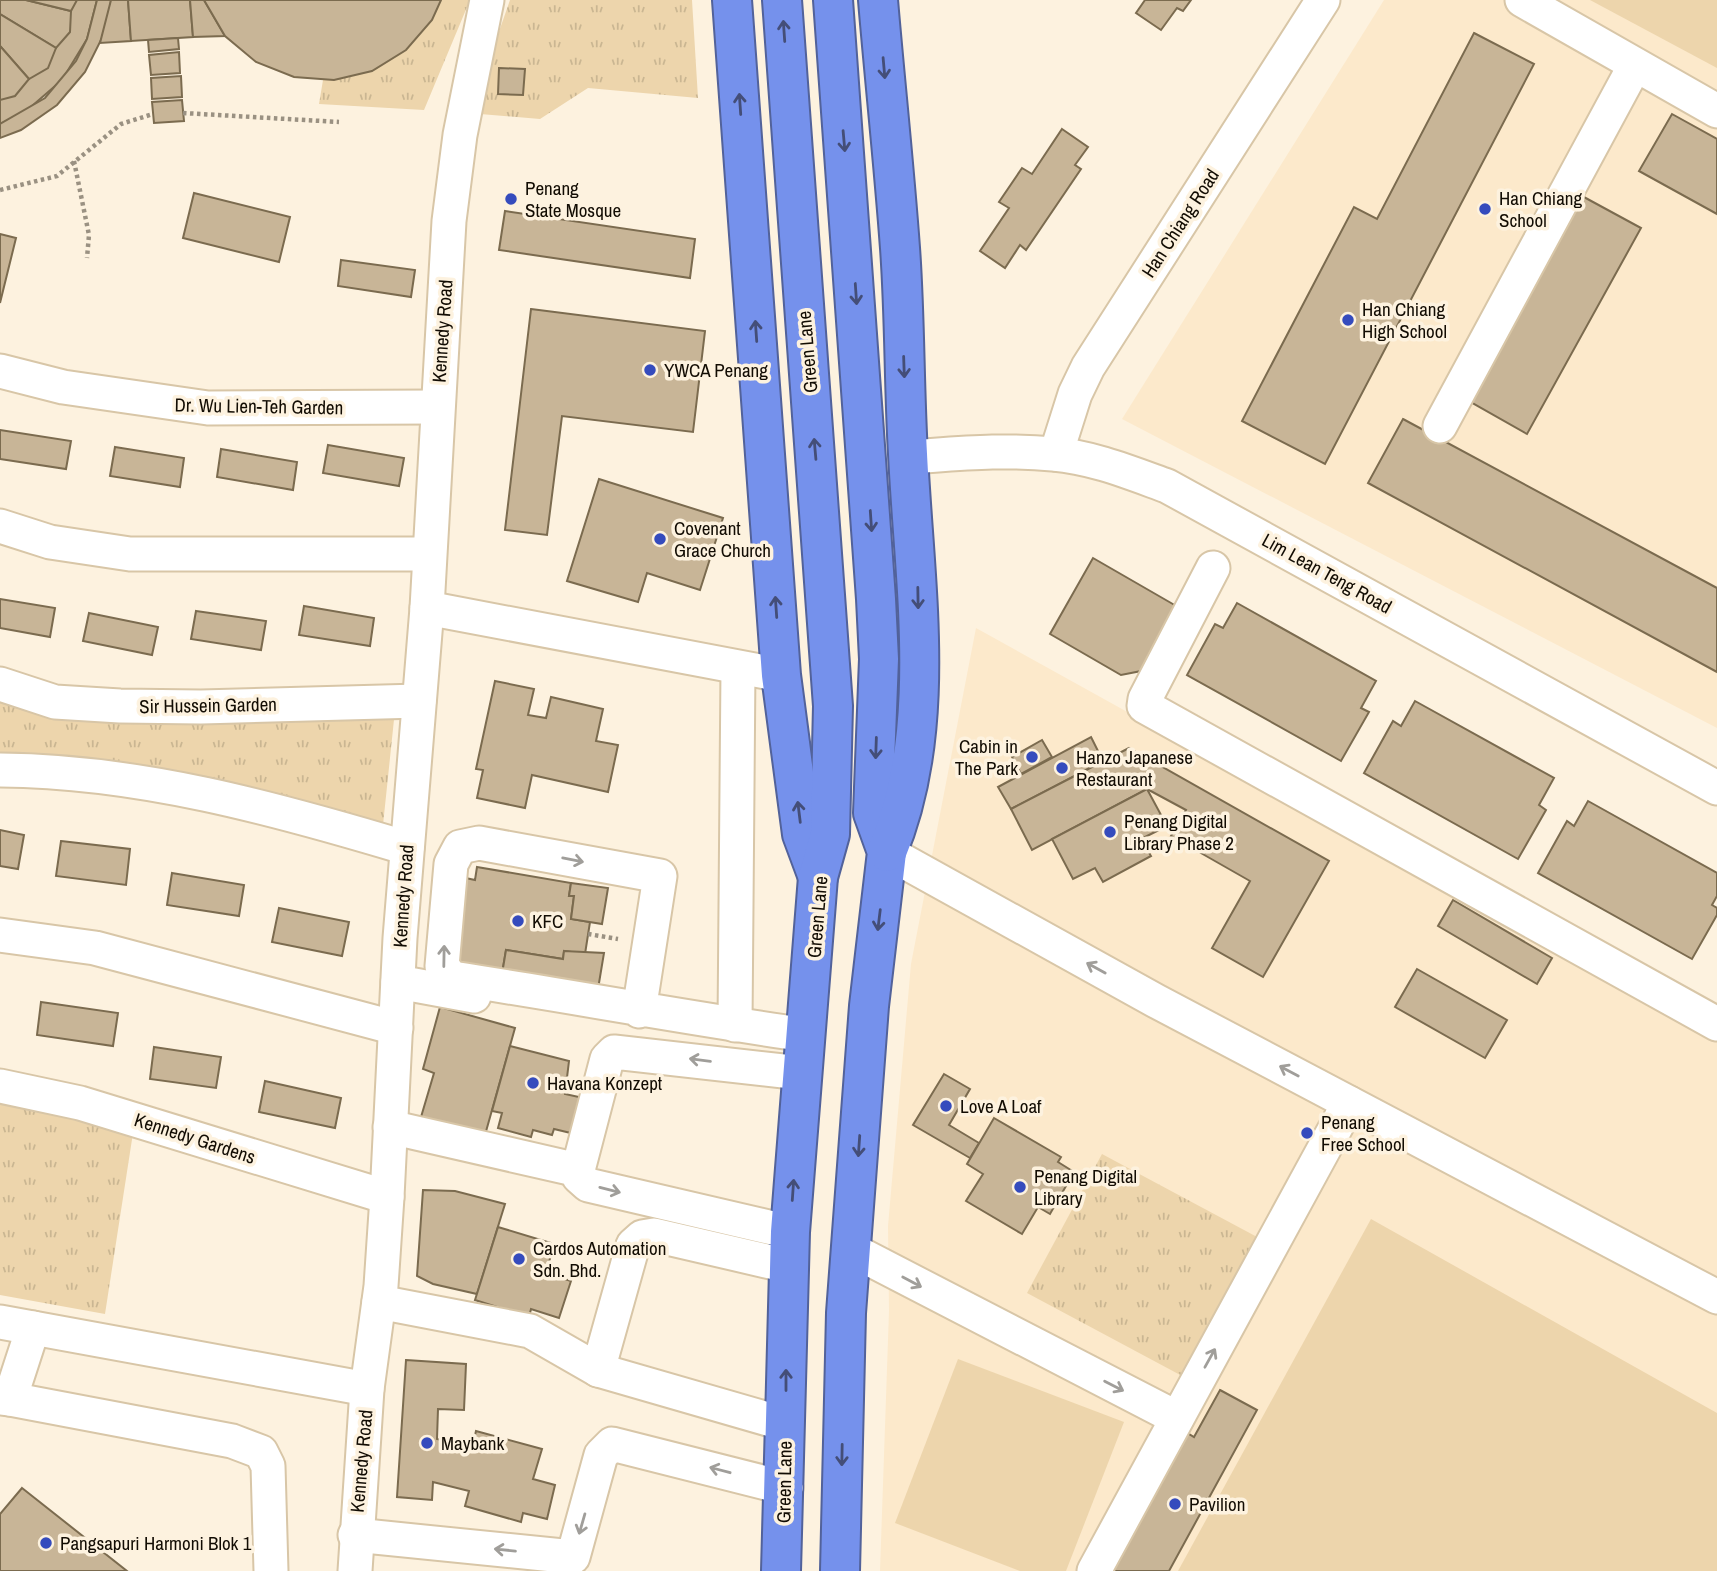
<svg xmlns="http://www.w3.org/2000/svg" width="1717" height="1571" font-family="'Archivo Narrow',sans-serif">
  <defs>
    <pattern id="grass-tufts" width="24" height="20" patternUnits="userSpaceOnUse" patternTransform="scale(1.75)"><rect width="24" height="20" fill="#edd5ac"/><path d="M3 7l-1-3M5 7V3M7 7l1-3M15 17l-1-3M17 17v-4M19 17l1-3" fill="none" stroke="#cab692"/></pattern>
  </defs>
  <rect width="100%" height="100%" fill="#fdf2df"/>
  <!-- built -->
  <g fill="#fce9cb">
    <path d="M 1384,0 L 1717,0 L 1717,728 L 1122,419 Z"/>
    <path d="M 976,628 L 1717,1039 L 1717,1571 L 880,1571 L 889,1311 L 888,1226 L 911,964 Z"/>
  </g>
  <!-- grass -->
  <g fill="url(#grass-tufts)">
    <path d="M 441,0 L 470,0 L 424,110 L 319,104 L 323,80 L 334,80 C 385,59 417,56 441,0 Z"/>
    <path d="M 510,0 L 692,0 L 698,98 L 588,88 L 540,119 L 480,114 L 495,43 Z"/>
    <path d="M 0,696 L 395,710 L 383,825 C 330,808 277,796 222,784 C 146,767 78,753 0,755 Z"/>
    <path d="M 0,1098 L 133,1133 L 105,1314 L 0,1295 Z"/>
    <path d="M 1102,1154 L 1259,1238 L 1184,1377 L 1027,1293 Z"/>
  </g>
  <!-- park -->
  <g fill="#edd5ac">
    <path d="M 1590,0 L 1717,0 L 1717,68 Z"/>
    <path d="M 1371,1219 L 1717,1413 L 1717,1571 L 1178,1571 Z"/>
    <path d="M 958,1359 L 1124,1422 L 1066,1571 L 1020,1571 L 895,1523 Z"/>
  </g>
  <!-- building -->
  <g fill="#c8b597" stroke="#7b6b4f" stroke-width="2">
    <path d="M 0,0 L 97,0 L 87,39 L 62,80 L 25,112 L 0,124 Z"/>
    <path d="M 0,0 L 26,0 L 71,11 L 70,32 L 56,48 L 0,14 Z"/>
    <path d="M 26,0 L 77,0 L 71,11 Z"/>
    <path d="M 97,0 L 111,0 L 110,11 L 105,32 L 85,72 L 57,105 L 21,130 L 0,138 L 0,124 L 45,98 L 76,61 L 87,39 Z"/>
    <path d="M 111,0 L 128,0 L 131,41 L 100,43 Z"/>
    <path d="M 128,0 L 190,0 L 193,37 L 131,41 Z"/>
    <path d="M 190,0 L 204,0 L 225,36 L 193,37 Z"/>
    <path d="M 267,0 L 294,0 L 280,23 L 271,12 L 260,6 Z"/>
    <path d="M 294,0 L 312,0 L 304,33 L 293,25 L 280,23 Z"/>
    <path d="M 312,0 L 327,0 L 330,35 L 304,33 Z"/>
    <path d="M 327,0 L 343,0 L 355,29 L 330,35 Z"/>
    <path d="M 343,0 L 363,0 L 377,15 L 364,20 L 355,29 Z"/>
    <path d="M 363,0 L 388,0 L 377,15 Z"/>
    <path d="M 441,0 L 432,20 L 406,50 L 372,71 L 334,80 L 294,77 L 256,62 L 225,36 L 204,0 Z"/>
    <path d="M 1145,0 L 1191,0 L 1183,11 L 1177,8 L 1161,30 L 1136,13 Z"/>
    <path d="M 0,14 L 56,48 L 48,68 L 29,79 L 0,46 Z"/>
    <path d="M 1474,33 L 1534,64 L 1325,464 L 1242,421 L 1354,207 L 1377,219 Z"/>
    <path d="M 178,38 L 179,49 L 149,52 L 148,40 Z"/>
    <path d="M 0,46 L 29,79 L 15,96 L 0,100 Z"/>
    <path d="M 179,52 L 180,73 L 151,75 L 149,55 Z"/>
    <path d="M 499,68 L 525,69 L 523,95 L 498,94 Z"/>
    <path d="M 181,76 L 182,97 L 152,99 L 151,78 Z"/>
    <path d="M 182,100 L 184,121 L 154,123 L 152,102 Z"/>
    <path d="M 1672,114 L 1717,139 L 1717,214 L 1639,171 Z"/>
    <path d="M 1062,129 L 1088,147 L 1075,165 L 1081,169 L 1026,250 L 1020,245 L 1005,268 L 980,251 L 1009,208 L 999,202 L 1022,168 L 1032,174 Z"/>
    <path d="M 194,193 L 290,217 L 279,262 L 183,238 Z"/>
    <path d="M 1582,196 L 1641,228 L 1527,434 L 1469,401 Z"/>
    <path d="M 505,211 L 695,239 L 690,278 L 499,250 Z"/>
    <path d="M 0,234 L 16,238 L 0,303 Z"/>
    <path d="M 341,260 L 415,270 L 411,297 L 338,286 Z"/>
    <path d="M 531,309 L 705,331 L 693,432 L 562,416 L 547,535 L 505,530 Z"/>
    <path d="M 1403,419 L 1717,588 L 1717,672 L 1368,483 Z"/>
    <path d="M 0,430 L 71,441 L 66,469 L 0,459 Z"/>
    <path d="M 328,445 L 404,458 L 399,486 L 323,473 Z"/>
    <path d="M 115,447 L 184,458 L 180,487 L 110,476 Z"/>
    <path d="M 221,449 L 297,462 L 293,490 L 217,477 Z"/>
    <path d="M 599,479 L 723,518 L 700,590 L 647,573 L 638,602 L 567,581 Z"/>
    <path d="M 1093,558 L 1178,607 L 1141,671 L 1121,675 L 1050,634 Z"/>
    <path d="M 0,599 L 55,608 L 50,637 L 0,628 Z"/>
    <path d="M 1237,603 L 1376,681 L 1361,708 L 1369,712 L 1341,761 L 1187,675 L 1215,624 L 1223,628 Z"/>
    <path d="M 304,606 L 374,618 L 370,646 L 299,635 Z"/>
    <path d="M 196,611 L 266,621 L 261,650 L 191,639 Z"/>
    <path d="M 89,613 L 158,627 L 152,655 L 83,641 Z"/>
    <path d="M 495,681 L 534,689 L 528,715 L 546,718 L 551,697 L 603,709 L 596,741 L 618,745 L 608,792 L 532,775 L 525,808 L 477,798 L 483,770 L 476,769 Z"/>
    <path d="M 1415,701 L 1554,778 L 1539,805 L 1546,810 L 1518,859 L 1364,773 L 1393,721 L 1401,726 Z"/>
    <path d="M 1091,737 L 1103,761 L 1011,809 L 998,787 Z"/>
    <path d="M 1042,740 L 1052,757 L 1021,774 L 1012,757 Z"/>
    <path d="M 1129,748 L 1329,861 L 1263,977 L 1212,948 L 1250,881 L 1171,836 L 1186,810 L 1147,789 L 1032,850 L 1011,809 Z"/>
    <path d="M 1147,789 L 1167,826 L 1141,839 L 1151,856 L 1103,882 L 1095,868 L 1073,879 L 1052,839 Z"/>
    <path d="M 1588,801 L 1717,873 L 1717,896 L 1712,905 L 1717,908 L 1717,915 L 1692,959 L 1538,873 L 1567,821 L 1574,826 Z"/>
    <path d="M 0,830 L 24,835 L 18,869 L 0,866 Z"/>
    <path d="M 61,841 L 130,849 L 126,885 L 56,876 Z"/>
    <path d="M 477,867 L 571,883 L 569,896 L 574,896 L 571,919 L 590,922 L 585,954 L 564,951 L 563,959 L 506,950 L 502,974 L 451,966 L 461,877 L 475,880 Z"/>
    <path d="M 172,873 L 244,885 L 239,916 L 167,905 Z"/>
    <path d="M 571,883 L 608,888 L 602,924 L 571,919 L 574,896 L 569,896 Z"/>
    <path d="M 1453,900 L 1552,958 L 1537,984 L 1438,926 Z"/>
    <path d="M 279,908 L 349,922 L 342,956 L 272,942 Z"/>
    <path d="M 506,950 L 563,959 L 564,951 L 604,953 L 598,989 L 502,974 Z"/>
    <path d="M 1417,969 L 1507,1020 L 1485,1058 L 1395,1007 Z"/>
    <path d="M 41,1002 L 118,1013 L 113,1046 L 37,1035 Z"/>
    <path d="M 440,1007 L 515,1028 L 485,1135 L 421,1117 L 434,1073 L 423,1069 Z"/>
    <path d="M 510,1046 L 569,1061 L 565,1094 L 588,1099 L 579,1135 L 554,1129 L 552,1135 L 533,1130 L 531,1137 L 498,1128 L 502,1113 L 492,1111 Z"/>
    <path d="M 154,1047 L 221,1057 L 216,1088 L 150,1079 Z"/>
    <path d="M 944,1074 L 970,1089 L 949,1125 L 979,1143 L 970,1158 L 913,1125 Z"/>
    <path d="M 265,1081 L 341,1098 L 335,1128 L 259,1112 Z"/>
    <path d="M 994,1118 L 1061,1157 L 1058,1162 L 1074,1172 L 1050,1214 L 1038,1207 L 1022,1234 L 966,1201 L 983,1174 L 967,1164 Z"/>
    <path d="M 423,1190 L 455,1191 L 505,1204 L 477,1294 L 433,1284 L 417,1276 Z"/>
    <path d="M 498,1227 L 554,1244 L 546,1273 L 571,1281 L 559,1318 L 531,1309 L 529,1317 L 475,1300 Z"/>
    <path d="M 406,1360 L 466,1364 L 464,1410 L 438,1409 L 437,1439 L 472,1447 L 476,1431 L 542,1449 L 533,1479 L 555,1485 L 547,1519 L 523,1513 L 521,1522 L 465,1506 L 469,1491 L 433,1482 L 432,1500 L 397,1497 Z"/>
    <path d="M 1220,1390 L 1257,1410 L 1169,1571 L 1108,1571 L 1184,1431 L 1194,1437 Z"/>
    <path d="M 22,1488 L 127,1571 L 0,1571 L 0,1514 Z"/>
  </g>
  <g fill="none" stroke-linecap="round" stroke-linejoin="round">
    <defs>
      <g id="minor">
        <path d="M 1522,0 L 1717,111"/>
        <path d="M 0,371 L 63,387 L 208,408 L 437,407"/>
        <path d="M 1440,426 L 1634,67"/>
        <path d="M 1056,454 L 1075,394 L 1088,367 L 1323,0"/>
        <path d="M 908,457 C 956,454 1005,449 1053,454 C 1092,457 1131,473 1167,486 L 1717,788"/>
        <path d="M 0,526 L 50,542 L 130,554 L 429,554"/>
        <path d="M 1213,568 L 1145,699 L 1144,706 L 1717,1024"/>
        <path d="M 427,608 L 781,675"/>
        <path d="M 0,684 L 55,702 L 120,706 L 201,707 L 419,701"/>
        <path d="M 0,770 C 139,771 274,808 407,848"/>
        <path d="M 887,852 L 1156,1001 L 1717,1297"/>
        <path d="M 0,935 L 95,948 L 396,1028"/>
        <path d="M 398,982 L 474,996"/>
        <path d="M 639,1011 L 660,876 L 479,843 L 460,847 L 451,864 L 442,966 L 452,978 C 570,996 687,1018 806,1035"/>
        <path d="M 735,1025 L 738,668"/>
        <path d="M 0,1086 L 80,1103 L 387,1197"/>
        <path d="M 390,1127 L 578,1170"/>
        <path d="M 790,1232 L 588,1185 L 579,1177 L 578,1170 L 607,1059 L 614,1052 L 801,1073"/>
        <path d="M 852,1250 L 1177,1418"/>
        <path d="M 379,1302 L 530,1331 L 598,1370 L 785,1424"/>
        <path d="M 0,1322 L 367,1389"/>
        <path d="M 598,1370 L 633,1245 L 642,1237 L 654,1235 L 788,1266"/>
        <path d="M 0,1398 L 10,1399 L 33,1328"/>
        <path d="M 10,1399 L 232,1441 L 261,1452 L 268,1466 L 271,1571"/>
        <path d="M 355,1535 L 573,1557 L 601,1455 L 612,1444 L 786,1488"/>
        <path d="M 355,1571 L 367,1389 L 381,1286 L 387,1197 L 400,938 L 427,608 L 449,221 L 460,135 L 487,0"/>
        <path d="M 1094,1571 L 1349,1103"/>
      </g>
      <g id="highway">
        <path d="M 732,0 L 781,675 L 802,834 L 818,877"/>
        <path d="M 833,0 L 876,599 L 879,659 L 873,813 L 887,852 L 869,1006 L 846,1313 L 840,1571"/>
        <path d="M 878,0 C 885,83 894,165 900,248 C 905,317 904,386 908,454 C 914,583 939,729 887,852"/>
        <path d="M 781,1571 L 790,1232 L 818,877 L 830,834 L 833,706 L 782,0"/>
      </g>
    </defs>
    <!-- minor casing -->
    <use href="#minor" stroke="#d8c6a7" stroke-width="37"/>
    <!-- highway casing -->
    <use href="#highway" stroke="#52629a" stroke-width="42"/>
    <!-- path -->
    <g stroke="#9a9182" stroke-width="4.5" stroke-dasharray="3.5 3.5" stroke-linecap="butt">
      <path d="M 183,113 L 339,122"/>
      <path d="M 74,161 L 89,235 L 87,258"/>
      <path d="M 0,190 L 57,176 L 121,124 L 153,114"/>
      <path d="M 588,934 L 618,939"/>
    </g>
    <!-- minor -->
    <use href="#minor" stroke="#fff" stroke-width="33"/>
    <!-- highway -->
    <use href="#highway" stroke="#7591ec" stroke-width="38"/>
  </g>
  <!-- one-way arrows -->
  <defs><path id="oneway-shaft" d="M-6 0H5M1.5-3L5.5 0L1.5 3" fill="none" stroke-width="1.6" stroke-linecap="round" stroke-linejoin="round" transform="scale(1.75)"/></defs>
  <g stroke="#444e78">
    <use href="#oneway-shaft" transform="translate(784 31) rotate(-94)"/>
    <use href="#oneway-shaft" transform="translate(884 68) rotate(85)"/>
    <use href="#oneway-shaft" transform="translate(740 104) rotate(-94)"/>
    <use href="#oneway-shaft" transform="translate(844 141) rotate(85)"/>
    <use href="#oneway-shaft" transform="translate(856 294) rotate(86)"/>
    <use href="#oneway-shaft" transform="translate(756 331) rotate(-94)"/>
    <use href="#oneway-shaft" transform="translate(904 367) rotate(88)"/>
    <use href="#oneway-shaft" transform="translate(815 449) rotate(-95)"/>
    <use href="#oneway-shaft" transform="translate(871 521) rotate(86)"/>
    <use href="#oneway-shaft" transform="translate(918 598) rotate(89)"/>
    <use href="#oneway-shaft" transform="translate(776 607) rotate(-94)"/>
    <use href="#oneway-shaft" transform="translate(876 748) rotate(92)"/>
    <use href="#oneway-shaft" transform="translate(799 812) rotate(-97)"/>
    <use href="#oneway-shaft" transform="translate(879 920) rotate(97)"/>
    <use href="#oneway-shaft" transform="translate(859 1146) rotate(94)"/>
    <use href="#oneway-shaft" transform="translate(793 1190) rotate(-86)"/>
    <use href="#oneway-shaft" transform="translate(786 1380) rotate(-90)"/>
    <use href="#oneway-shaft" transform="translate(842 1455) rotate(91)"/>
  </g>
  <g stroke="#a09e9a">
    <use href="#oneway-shaft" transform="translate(573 860) rotate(11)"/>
    <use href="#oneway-shaft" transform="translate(444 956) rotate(-89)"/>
    <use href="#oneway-shaft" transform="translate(1096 968) rotate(-151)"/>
    <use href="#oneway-shaft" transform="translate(700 1060) rotate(-173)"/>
    <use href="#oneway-shaft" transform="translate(1289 1071) rotate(-152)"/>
    <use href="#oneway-shaft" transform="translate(610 1190) rotate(14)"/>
    <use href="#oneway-shaft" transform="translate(912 1282) rotate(28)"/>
    <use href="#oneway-shaft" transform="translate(1210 1358) rotate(-61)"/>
    <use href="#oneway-shaft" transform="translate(1114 1386) rotate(27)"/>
    <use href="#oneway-shaft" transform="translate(720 1470) rotate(-165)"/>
    <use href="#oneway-shaft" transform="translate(582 1524) rotate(106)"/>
    <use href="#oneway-shaft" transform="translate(505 1550) rotate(-174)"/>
  </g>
  <!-- markers -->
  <g fill="#354bbd" stroke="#fdf2df" stroke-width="2.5">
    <circle cx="511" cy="199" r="7"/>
    <circle cx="1485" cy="209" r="7"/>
    <circle cx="1348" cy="320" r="7"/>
    <circle cx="650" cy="370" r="7"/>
    <circle cx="660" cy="539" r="7"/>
    <circle cx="1032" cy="757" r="7"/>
    <circle cx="1062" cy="768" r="7"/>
    <circle cx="1110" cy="832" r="7"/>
    <circle cx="518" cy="921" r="7"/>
    <circle cx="533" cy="1083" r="7"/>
    <circle cx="946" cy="1106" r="7"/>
    <circle cx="1307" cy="1133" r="7"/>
    <circle cx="1020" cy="1187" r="7"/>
    <circle cx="519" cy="1259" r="7"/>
    <circle cx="427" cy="1443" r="7"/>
    <circle cx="1175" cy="1504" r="7"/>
    <circle cx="46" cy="1543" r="7"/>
  </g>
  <g text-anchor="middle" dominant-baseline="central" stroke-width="7" stroke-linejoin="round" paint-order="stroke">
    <!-- poi labels -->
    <g font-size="19" fill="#120c03" stroke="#fdf2df" text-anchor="start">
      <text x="525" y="188">Penang<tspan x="525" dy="22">State Mosque</tspan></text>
      <text x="1499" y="198">Han Chiang<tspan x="1499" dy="22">School</tspan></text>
      <text x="1362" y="309">Han Chiang<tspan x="1362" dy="22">High School</tspan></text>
      <text x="664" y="370">YWCA Penang</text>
      <text x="674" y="528">Covenant<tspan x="674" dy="22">Grace Church</tspan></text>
      <text x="1018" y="746" text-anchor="end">Cabin in<tspan x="1018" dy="22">The Park</tspan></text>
      <text x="1076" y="757">Hanzo Japanese<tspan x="1076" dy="22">Restaurant</tspan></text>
      <text x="1124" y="821">Penang Digital<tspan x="1124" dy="22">Library Phase 2</tspan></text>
      <text x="532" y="921">KFC</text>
      <text x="547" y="1083">Havana Konzept</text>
      <text x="960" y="1106">Love A Loaf</text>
      <text x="1321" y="1122">Penang<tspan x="1321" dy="22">Free School</tspan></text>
      <text x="1034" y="1176">Penang Digital<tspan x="1034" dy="22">Library</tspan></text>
      <text x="533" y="1248">Cardos Automation<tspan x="533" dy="22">Sdn. Bhd.</tspan></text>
      <text x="441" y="1443">Maybank</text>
      <text x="1189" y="1504">Pavilion</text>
      <text x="60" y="1543">Pangsapuri Harmoni Blok 1</text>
    </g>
    <!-- street labels -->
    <g font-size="19" fill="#120c03" stroke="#fdf2df">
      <text transform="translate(1180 223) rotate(-57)">Han Chiang Road</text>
      <text transform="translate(442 331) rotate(-86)">Kennedy Road</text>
      <text transform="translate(807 352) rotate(-95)">Green Lane</text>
      <text transform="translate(259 406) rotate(1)">Dr. Wu Lien-Teh Garden</text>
      <text transform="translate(1327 573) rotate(29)">Lim Lean Teng Road</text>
      <text transform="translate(208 705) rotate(-1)">Sir Hussein Garden</text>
      <text transform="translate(403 896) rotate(-86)">Kennedy Road</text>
      <text transform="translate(817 917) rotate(-85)">Green Lane</text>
      <text transform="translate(195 1138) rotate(18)">Kennedy Gardens</text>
      <text transform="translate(361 1461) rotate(-85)">Kennedy Road</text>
      <text transform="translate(784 1482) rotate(-89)">Green Lane</text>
    </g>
  </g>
</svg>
